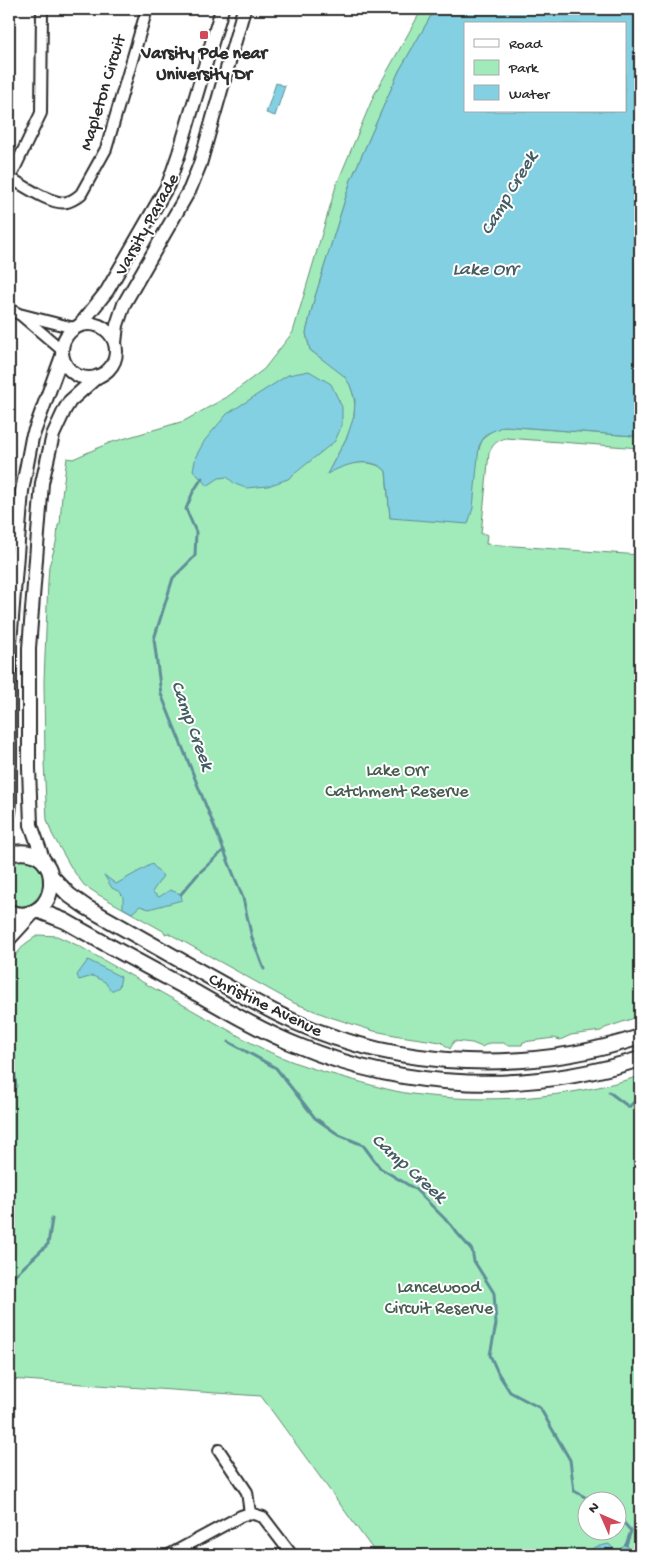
<svg xmlns="http://www.w3.org/2000/svg" width="649" height="1564" font-family="'Gochi Hand',sans-serif">
  <rect width="100%" height="100%" fill="#fff"/>
  <filter id="ink" filterUnits="userSpaceOnUse"><feTurbulence type="fractalNoise" baseFrequency=".02" numOctaves="2"/><feDisplacementMap in="SourceGraphic" scale="10" xChannelSelector="R" yChannelSelector="G"/><feConvolveMatrix kernelMatrix="1 2 1 2 8 2 1 2 1" color-interpolation-filters="sRGB"/></filter>
  <g filter="url(#ink)">
    <!-- green -->
    <g fill="#a1ebba" stroke="#668b72" fill-rule="evenodd">
      <path d="M 422,9 L 435,9 L 399,71 L 351,180 L 314,300 L 306,333 L 310,350 C 321,359 335,366 344,376 C 349,381 351,387 353,394 C 361,423 339,448 328,473 C 333,471 338,468 343,466 C 356,461 376,461 386,471 L 390,518 L 477,459 C 480,439 485,432 504,426 L 634,436 L 640,435 L 640,448 L 506,438 C 496,441 493,444 489,453 L 481,534 L 487,534 L 486,544 L 640,555 L 640,1016 L 605,1028 L 601,1031 L 571,1035 L 560,1040 L 554,1038 L 523,1042 L 522,1045 L 506,1045 L 504,1043 L 489,1043 L 482,1047 L 472,1043 L 454,1041 L 450,1049 L 441,1042 L 400,1036 L 374,1031 L 330,1017 L 294,1003 L 168,933 L 165,934 L 165,932 L 99,895 L 84,885 L 72,869 L 52,834 L 47,820 L 44,763 L 45,761 L 44,681 L 48,581 L 49,566 L 54,550 L 52,549 L 55,547 L 57,538 L 58,525 L 60,524 L 62,495 L 67,458 L 73,459 L 109,443 L 184,421 L 227,397 L 264,369 L 293,332 L 336,186 L 374,95 Z"/>
      <path d="M 24,858 C 27,859 31,861 35,863 C 57,878 38,915 9,905 L 9,860 Z"/>
      <path d="M 38,935 L 57,936 L 79,946 C 120,970 161,992 201,1015 C 228,1029 254,1046 281,1057 C 302,1066 324,1072 346,1078 C 368,1084 390,1091 412,1094 C 489,1104 566,1099 640,1076 L 640,1555 L 377,1555 L 261,1396 L 9,1379 L 9,963 L 25,944 ZM 586,1502 L 616,1502 L 616,1532 L 586,1532 Z"/>
    </g>
    <!-- water -->
    <g fill="#82d0e1" stroke="#5f8e98" fill-rule="evenodd">
      <path d="M 435,9 L 640,9 L 640,435 L 634,436 L 504,426 L 486,434 L 479,446 L 473,508 L 468,524 L 390,518 L 386,471 C 370,455 344,465 327,474 L 347,437 L 354,416 L 355,400 L 350,385 L 344,376 L 310,350 L 306,333 L 314,300 L 351,180 L 399,71 ZM 465,24 L 625,24 L 625,111 L 465,111 Z"/>
      <path d="M 276,83 L 285,86 L 275,116 L 266,113 Z"/>
      <path d="M 309,371 L 331,384 L 342,407 L 342,425 L 335,441 L 288,479 L 268,486 L 246,488 L 235,484 L 227,477 L 219,478 L 207,486 L 193,470 L 196,456 L 205,440 L 227,414 L 288,375 Z"/>
      <path d="M 152,864 L 163,876 L 152,892 L 159,897 L 170,890 L 181,894 L 182,900 L 149,909 L 140,906 L 132,913 L 123,908 L 123,897 L 120,892 L 112,888 L 104,875 L 116,884 Z"/>
      <path d="M 88,960 L 121,977 L 119,987 L 111,991 L 105,982 L 93,976 L 79,980 L 77,975 Z"/>
      <path d="M 626,1543 L 633,1555 L 585,1555 L 595,1547 L 609,1544 L 617,1552 Z"/>
    </g>
    <g fill="none" stroke-linecap="round" stroke-linejoin="round">
      <!-- stream -->
      <g stroke="#5f8e98" stroke-width="3">
        <path d="M 202,478 L 193,492 L 186,509 L 196,532 L 195,556 L 173,578 L 154,639 L 161,694 L 243,898 L 252,938 L 264,969"/>
        <path d="M 181,894 L 199,873 L 224,850"/>
        <path d="M 229,1042 L 276,1068 L 315,1118 L 339,1135 L 363,1145 L 380,1168 L 415,1189 L 451,1225 L 457,1233 L 472,1250 L 474,1261 L 494,1293 L 496,1324 L 490,1355 L 498,1373 L 510,1392 L 540,1408 L 570,1460 L 574,1491 L 594,1502"/>
        <path d="M 609,1092 L 629,1107 L 638,1098 L 640,1098"/>
        <path d="M 9,1096 L 16,1086 L 10,1045"/>
        <path d="M 9,1281 L 48,1244 L 52,1219"/>
        <path d="M 616,1514 L 631,1531 L 626,1545"/>
      </g>
      <defs>
        <g id="minor">
          <path d="M 10,178 C 23,185 52,206 67,202 C 73,201 76,198 81,194 L 106,149 L 147,9"/>
          <path d="M 9,180 L 41,113 L 42,9"/>
          <path d="M 9,309 L 19,314 L 74,328"/>
          <path d="M 22,316 L 62,350"/>
          <path d="M 219,1450 L 247,1492 L 250,1513"/>
          <path d="M 169,1555 L 241,1516 L 250,1513 L 263,1517 L 292,1555"/>
        </g>
        <g id="tertiary">
          <circle cx="89" cy="351" r="27"/>
          <path d="M 80,325 L 107,291 L 168,185 L 179,153 L 222,9"/>
          <path d="M 115,343 L 117,325 L 124,304 L 190,189 L 200,164 L 244,9"/>
          <path d="M 9,813 L 10,803 L 10,643 L 22,491 L 32,438 L 62,356"/>
          <path d="M 45,864 L 31,825 L 29,768 L 29,648 L 42,483 L 53,435 L 65,409 L 70,401 L 98,376"/>
        </g>
        <g id="secondary">
          <path d="M 9,854 C 70,839 60,931 9,912"/>
          <path d="M 52,877 L 69,895 L 86,907 C 127,930 168,953 208,976 C 237,992 265,1009 295,1022 C 402,1070 529,1073 640,1037"/>
          <path d="M 37,910 L 65,921 C 109,946 153,970 198,994 C 231,1013 264,1032 299,1046 C 407,1091 528,1094 640,1059"/>
          <path d="M 9,938 L 32,913"/>
        </g>
      </defs>
      <!-- minor casing -->
      <use href="#minor" stroke="#2b2b2b" stroke-width="14"/>
      <!-- tertiary casing -->
      <use href="#tertiary" stroke="#2b2b2b" stroke-width="16"/>
      <!-- secondary casing -->
      <use href="#secondary" stroke="#2b2b2b" stroke-width="18"/>
      <!-- minor -->
      <use href="#minor" stroke="#fff" stroke-width="10"/>
      <!-- tertiary -->
      <use href="#tertiary" stroke="#fff" stroke-width="12"/>
      <!-- secondary -->
      <use href="#secondary" stroke="#fff" stroke-width="14"/>
    </g>
  </g>
  <!-- markers -->
  <rect fill="#d1495b" stroke="#fff" stroke-width="2" x="199" y="30" width="10" height="10" rx="2.5"/>
  <g text-anchor="middle" dominant-baseline="central" stroke-width="4" stroke-linejoin="round" paint-order="stroke">
    <!-- poi labels -->
    <g font-size="18" font-weight="bold" fill="#2b2b2b" stroke="#fff">
      <text x="204" y="54">Varsity Pde near<tspan x="204" dy="21">University Dr</tspan></text>
    </g>
    <!-- street labels -->
    <g font-size="18" fill="#2b2b2b" stroke="#fff">
      <text transform="translate(104 93) rotate(-73)">Mapleton Circuit</text>
      <text transform="translate(148 225) rotate(-61)">Varsity Parade</text>
      <text transform="translate(265 1006) rotate(26)">Christine Avenue</text>
    </g>
    <!-- park labels -->
    <g font-size="18" fill="#485b4f" stroke="#fff">
      <text x="397" y="771">Lake Orr<tspan x="397" dy="21">Catchment Reserve</tspan></text>
      <text x="439" y="1288">Lancewood<tspan x="439" dy="21">Circuit Reserve</tspan></text>
    </g>
    <!-- water labels -->
    <g font-size="19" font-style="italic" fill="#455d62" stroke="#fff">
      <text transform="translate(510 194) rotate(-59)">Camp Creek</text>
      <text x="485" y="270">Lake Orr</text>
      <text transform="translate(191 726) rotate(70)">Camp Creek</text>
      <text transform="translate(408 1169) rotate(42)">Camp Creek</text>
    </g>
  </g>
  <!-- margin -->
  <rect width="649" height="1564" fill="none" stroke="#fff" stroke-width="30"/>
  <rect x="15" y="15" width="619" height="1534" fill="none" stroke="#2b2b2b" stroke-width="2" filter="url(#ink)"/>
  <!-- legend -->
  <rect x="464" y="22" width="162" height="90" fill="#ffffff" stroke="#aaaaaa"/>
  <rect x="474" y="39" width="25" height="8" fill="#ffffff" stroke="#aaaaaa"/>
  <text x="509" y="48" font-size="15" fill="#2b2b2b">Road</text>
  <rect x="474" y="60" width="25" height="15" fill="#a1ebba" stroke="#aaaaaa"/>
  <text x="509" y="72" font-size="15" fill="#2b2b2b">Park</text>
  <rect x="474" y="85" width="25" height="15" fill="#82d0e1" stroke="#aaaaaa"/>
  <text x="509" y="98" font-size="15" fill="#2b2b2b">Water</text>
  <!-- north arrow -->
  <g transform="translate(602 1516) rotate(315)"><circle r="24" fill="#ffffff" stroke="#aaaaaa"/>
  <path d="M0-4L9 19L0 12L-9 19Z" fill="#d1495b"/>
  <text y="-8" font-size="14" font-weight="bold" text-anchor="middle" fill="#2b2b2b">N</text>
  </g>
</svg>
